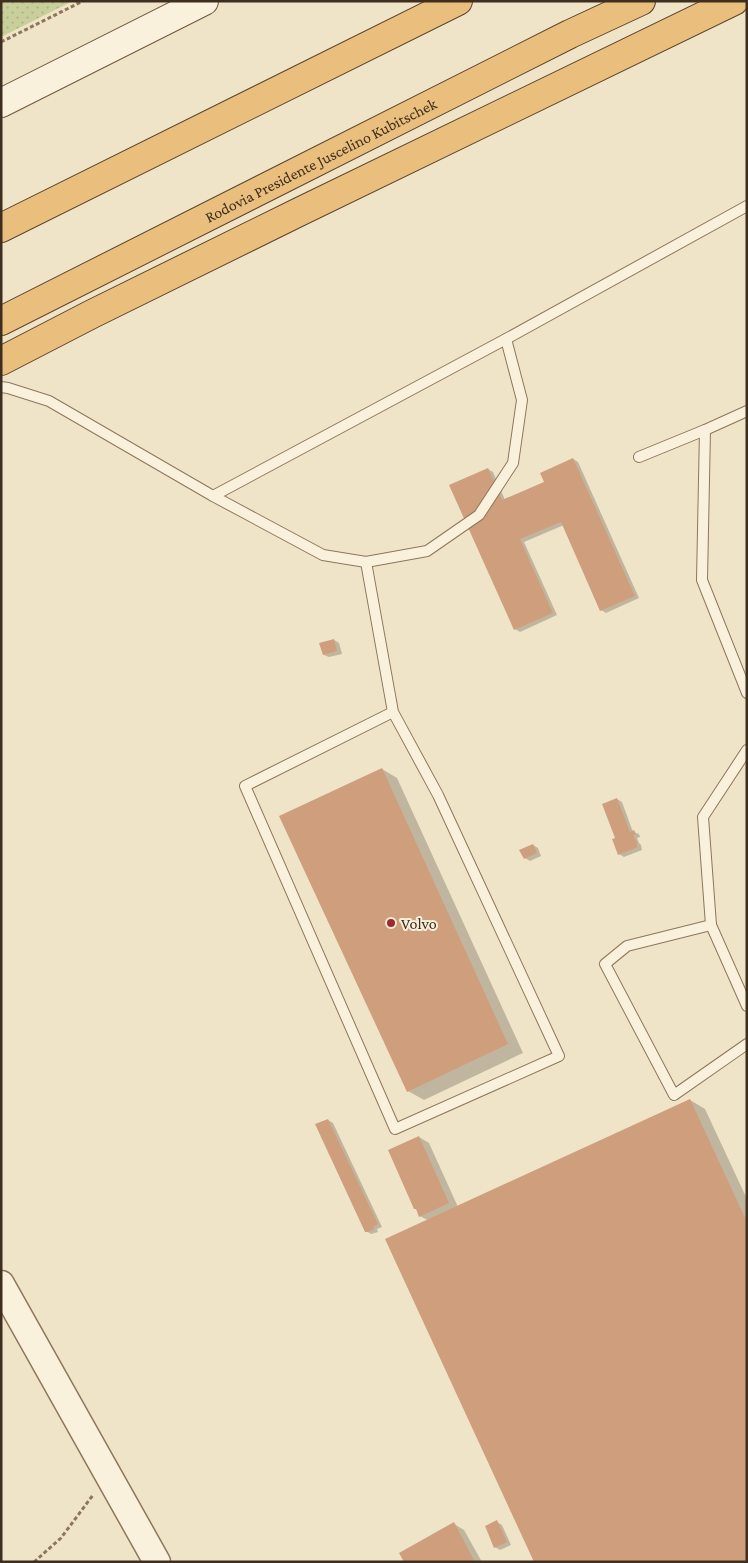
<svg xmlns="http://www.w3.org/2000/svg" width="748" height="1563" font-family="'Crimson Pro',serif">
  <defs>
    <pattern id="park-dots" width="8" height="8" patternUnits="userSpaceOnUse" patternTransform="scale(1.25)"><rect width="8" height="8" fill="#c9cf9b"/><path d="M2 2h.1M6 6h.1" fill="none" stroke="#aeb285" stroke-width="1.8" stroke-linecap="round"/></pattern>
  </defs>
  <rect width="100%" height="100%" fill="#f0e4c8"/>
  <!-- park -->
  <path fill="url(#park-dots)" d="M 1,1 L 73,1 L 1,37 Z"/>
  <!-- shadow -->
  <g fill="#0003">
    <path d="M 573,459 L 578,462 L 639,598 L 606,613 L 601,610 L 564,525 L 524,542 L 557,615 L 520,632 L 515,629 L 488,469 L 493,472 L 505,500 L 545,482 Z"/>
    <path d="M 334,640 L 339,643 L 342,654 L 329,657 L 324,655 Z"/>
    <path d="M 382,769 L 397,778 L 523,1053 L 424,1100 L 408,1091 Z"/>
    <path d="M 617,799 L 622,802 L 633,832 L 639,834 L 640,837 L 637,838 L 639,843 L 641,845 L 642,850 L 624,857 L 619,854 L 617,838 Z"/>
    <path d="M 533,845 L 538,848 L 541,856 L 530,861 L 525,858 Z"/>
    <path d="M 690,1100 L 705,1109 L 747,1199 L 747,1562 L 429,1221 L 420,1216 L 419,1137 L 429,1143 L 458,1207 Z"/>
    <path d="M 328,1120 L 333,1123 L 382,1227 L 377,1229 L 378,1232 L 371,1234 L 366,1231 Z"/>
    <path d="M 497,1522 L 502,1525 L 511,1545 L 500,1550 L 495,1547 Z"/>
    <path d="M 454,1524 L 464,1530 L 482,1562 L 405,1562 Z"/>
  </g>
  <!-- building -->
  <g fill="#cf9f7d">
    <path d="M 573,458 L 635,596 L 600,611 L 561,522 L 520,539 L 553,613 L 514,630 L 449,485 L 488,468 L 502,500 L 544,482 L 540,473 Z"/>
    <path d="M 334,639 L 337,651 L 323,655 L 319,643 Z"/>
    <path d="M 382,768 L 508,1044 L 407,1092 L 279,816 Z"/>
    <path d="M 617,798 L 630,832 L 634,830 L 636,834 L 633,835 L 638,844 L 636,844 L 638,847 L 618,855 L 612,839 L 615,838 L 602,804 Z"/>
    <path d="M 533,844 L 537,853 L 524,859 L 519,850 Z"/>
    <path d="M 690,1099 L 747,1222 L 747,1562 L 534,1562 L 385,1239 Z"/>
    <path d="M 328,1119 L 378,1224 L 373,1227 L 374,1229 L 368,1232 L 365,1232 L 315,1124 Z"/>
    <path d="M 419,1136 L 449,1203 L 419,1217 L 416,1209 L 414,1209 L 388,1150 Z"/>
    <path d="M 497,1520 L 507,1542 L 494,1548 L 485,1526 Z"/>
    <path d="M 454,1522 L 475,1562 L 404,1562 L 399,1553 Z"/>
  </g>
  <g fill="none" stroke-linecap="round" stroke-linejoin="round">
    <defs>
      <g id="service">
        <path d="M 1,387 L 8,388 L 49,401 L 213,496 L 323,555 L 366,562 L 427,551 L 479,515 L 513,463 L 522,400 L 506,339"/>
        <path d="M 705,430 L 702,580 L 747,693"/>
        <path d="M 639,457 L 705,430 L 747,411"/>
        <path d="M 213,496 L 506,339 L 747,206"/>
        <path d="M 366,562 L 393,712 L 438,795 L 559,1056 L 395,1129 L 245,786 L 393,712"/>
        <path d="M 747,750 L 703,817 L 711,925 L 747,1006"/>
        <path d="M 711,925 L 627,946 L 605,964 L 674,1095 L 747,1044"/>
      </g>
      <path id="tertiary" d="M 1,1284 L 157,1562"/>
      <path id="secondary" d="M 1,103 L 204,1"/>
      <g id="trunk">
        <path d="M 1,228 L 458,1"/>
        <path id="s1" d="M 1,321 L 570,34 L 641,1"/>
        <path d="M 1,361 L 92,314 L 299,212 L 734,1"/>
      </g>
    </defs>
    <!-- service casing -->
    <use href="#service" stroke="#8d765c" stroke-width="12"/>
    <!-- tertiary casing -->
    <use href="#tertiary" stroke="#8d765c" stroke-width="29"/>
    <!-- secondary casing -->
    <use href="#secondary" stroke="#6f573f" stroke-width="30"/>
    <!-- trunk casing -->
    <use href="#trunk" stroke="#5b4430" stroke-width="30"/>
    <!-- path -->
    <g stroke="#8d765c" stroke-width="3" stroke-dasharray="4 2.5" stroke-linecap="butt">
      <path d="M 1,42 L 83,1"/>
      <path d="M 34,1562 L 61,1538 L 93,1495"/>
    </g>
    <!-- service -->
    <use href="#service" stroke="#faf1dc" stroke-width="10"/>
    <!-- tertiary -->
    <use href="#tertiary" stroke="#faf1dc" stroke-width="26"/>
    <!-- secondary -->
    <use href="#secondary" stroke="#faf1dc" stroke-width="28"/>
    <!-- trunk -->
    <use href="#trunk" stroke="#eabe7c" stroke-width="28"/>
  </g>
  <!-- markers -->
  <circle fill="#9e2a2b" stroke="#f7eed8" stroke-width="2" cx="391" cy="923" r="5"/>
  <g text-anchor="middle" dominant-baseline="central" stroke-width="4" stroke-linejoin="round" paint-order="stroke">
    <!-- street labels -->
    <g font-size="16" fill="#3d2e20" stroke="#f7eed8">
      <text stroke="none"><textPath href="#s1" startOffset="358">Rodovia Presidente Juscelino Kubitschek</textPath></text>
    </g>
    <!-- poi labels -->
    <g font-size="16" fill="#3d2e20" stroke="#f7eed8" text-anchor="start">
      <text x="401" y="923">Volvo</text>
    </g>
  </g>
  <!-- border -->
  <rect width="748" height="1563" fill="none" stroke="#3d2e20" stroke-width="5"/>
</svg>
